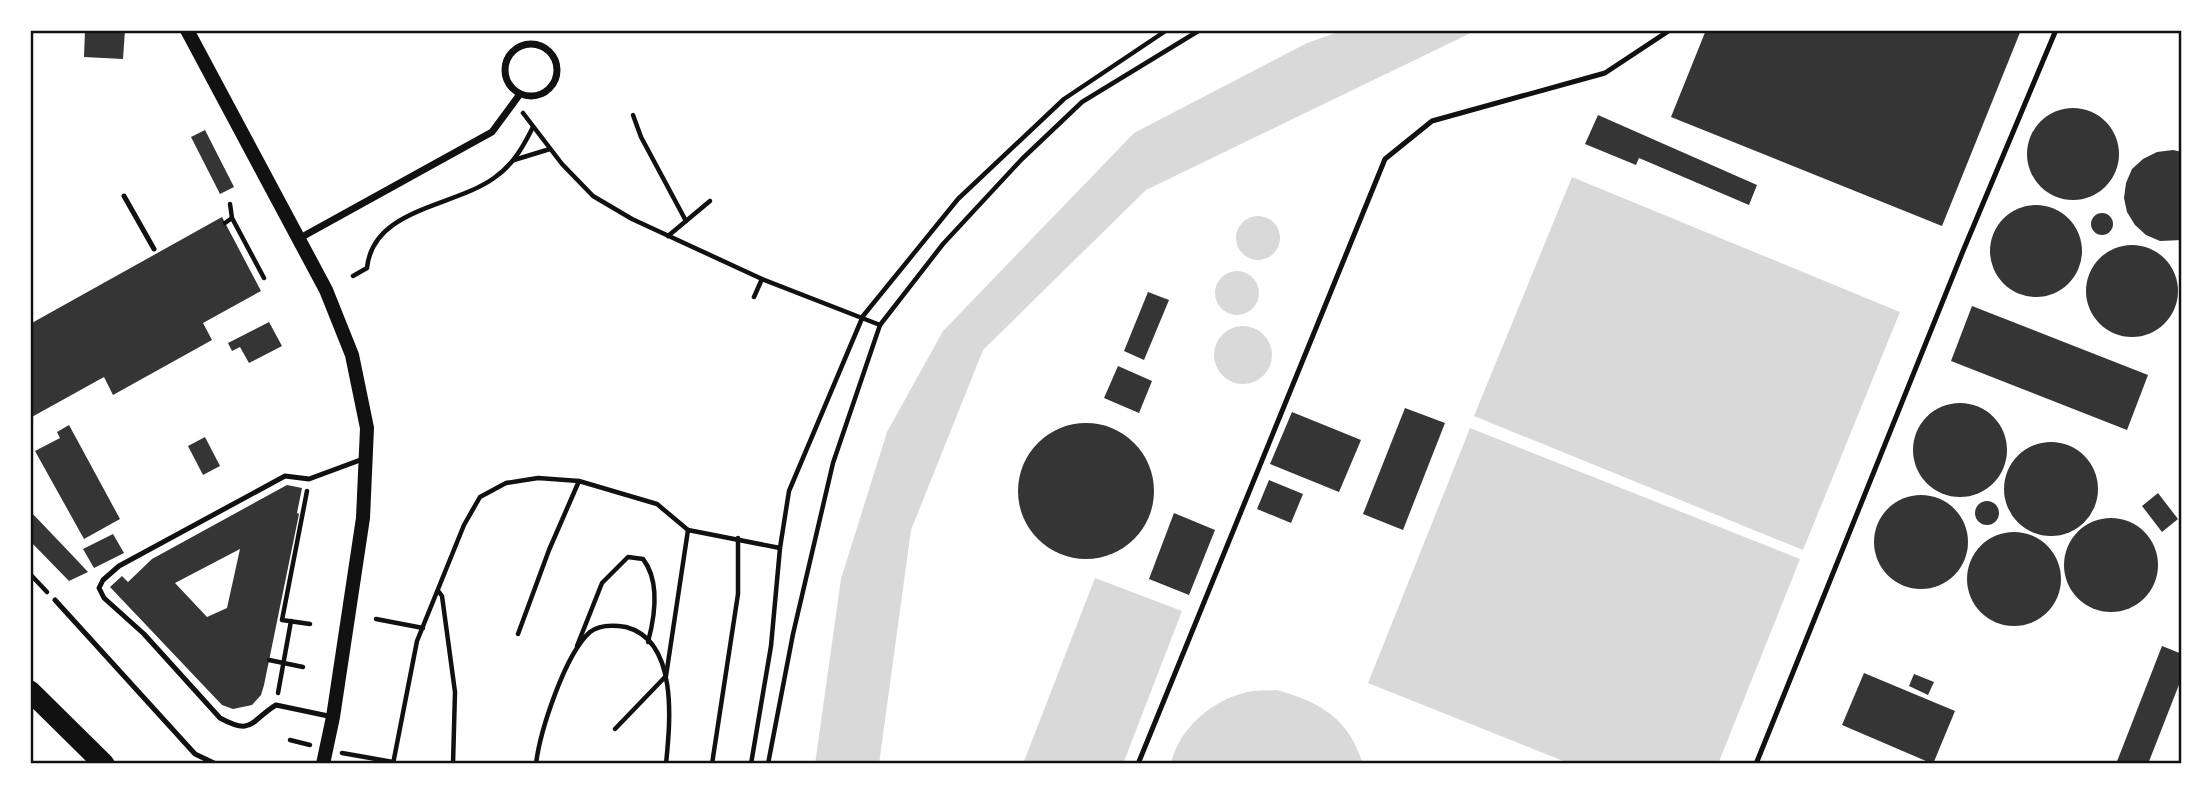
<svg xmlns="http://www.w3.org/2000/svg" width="2212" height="794" font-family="'Public Sans',sans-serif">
  <rect width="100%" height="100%" fill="#fff"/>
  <!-- water -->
  <g fill="#d9d9d9">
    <path d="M 1344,30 L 1477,30 L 1146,190 L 983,350 L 911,530 L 879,764 L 815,764 L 841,579 L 887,432 L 943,331 L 1134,133 L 1307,43 Z"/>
    <path d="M 1572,177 L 1900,312 L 1803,550 L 1474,416 Z"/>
    <circle cx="1258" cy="238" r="22"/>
    <circle cx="1237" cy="293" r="22"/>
    <circle cx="1243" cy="355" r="29"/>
    <path d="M 1470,428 L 1800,559 L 1718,764 L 1571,764 L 1368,683 Z"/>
    <path d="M 1095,578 L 1182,611 L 1123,764 L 1023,764 Z"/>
    <path d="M 1277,690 C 1322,703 1348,718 1363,764 L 1171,764 C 1178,730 1211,701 1244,693 C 1254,690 1267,691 1277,690 Z"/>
  </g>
  <!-- building -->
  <g fill="#353535" fill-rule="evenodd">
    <path d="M 85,30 L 125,30 L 123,59 L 84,57 Z"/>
    <path d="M 1706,30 L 2021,30 L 1942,226 L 1671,117 Z"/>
    <circle cx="2073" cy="154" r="46"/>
    <path d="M 1598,115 L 1757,185 L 1749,205 L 1639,158 L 1636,165 L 1585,144 Z"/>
    <path d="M 205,130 L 234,187 L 220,194 L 191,137 Z"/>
    <path d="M 2173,150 L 2182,152 L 2182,240 L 2160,241 L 2146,235 L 2135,225 L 2127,212 L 2124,198 L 2126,183 L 2132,169 L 2143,159 L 2157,152 Z"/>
    <circle cx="2036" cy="251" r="46"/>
    <circle cx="2102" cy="224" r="11"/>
    <path d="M 222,217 L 261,291 L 203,323 L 212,340 L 113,395 L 104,377 L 30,418 L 30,324 Z"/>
    <circle cx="2132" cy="291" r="46"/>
    <path d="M 1148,292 L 1169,300 L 1144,360 L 1124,351 Z"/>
    <path d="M 1972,306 L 2148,375 L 2127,430 L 1951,361 Z"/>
    <path d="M 269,322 L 282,346 L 249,363 L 240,347 L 232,351 L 228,343 Z"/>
    <path d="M 1118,366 L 1152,381 L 1139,413 L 1104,398 Z"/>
    <circle cx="1960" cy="450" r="47"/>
    <path d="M 1405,408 L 1445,423 L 1403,530 L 1363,514 Z"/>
    <path d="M 1292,412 L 1361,440 L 1339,492 L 1270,464 Z"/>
    <circle cx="1086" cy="491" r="68"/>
    <path d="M 69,425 L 120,519 L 84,539 L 35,451 L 60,438 L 57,432 Z"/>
    <path d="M 205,437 L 220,466 L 203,475 L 188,446 Z"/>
    <circle cx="2051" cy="489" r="47"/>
    <path d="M 1269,480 L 1303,494 L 1291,523 L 1257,509 Z"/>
    <path d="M 287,485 L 302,488 L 297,513 L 299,514 L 264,685 L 261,695 L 252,705 L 233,709 L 222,705 L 110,587 L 122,576 L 128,582 L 152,559 ZM 240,549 L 227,608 L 207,617 L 175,583 Z"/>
    <path d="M 2158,493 L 2178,519 L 2162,532 L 2142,506 Z"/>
    <circle cx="1921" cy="542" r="47"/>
    <circle cx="1987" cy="513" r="12"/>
    <path d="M 30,511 L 73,556 L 88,572 L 69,581 L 30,541 Z"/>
    <path d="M 1174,513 L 1215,530 L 1189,595 L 1149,579 Z"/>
    <circle cx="2111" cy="565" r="47"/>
    <circle cx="2014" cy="579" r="47"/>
    <path d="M 113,534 L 124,553 L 94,568 L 83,549 Z"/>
    <path d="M 2162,646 L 2182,654 L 2182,677 L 2148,764 L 2116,764 Z"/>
    <path d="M 1864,673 L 1955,711 L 1933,764 L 1842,725 Z"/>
    <path d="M 1914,674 L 1934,682 L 1928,695 L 1909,686 Z"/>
  </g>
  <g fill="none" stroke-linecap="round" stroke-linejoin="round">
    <!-- path -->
    <g stroke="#111" stroke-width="4.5">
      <path d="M 523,113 L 562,164 L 593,196 L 632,219 L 762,279 L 880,325"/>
      <path d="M 633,115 L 641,137 L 686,221"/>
      <path d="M 514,160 L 550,149"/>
      <path d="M 230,204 L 232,218 L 264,278"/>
      <path d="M 225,223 L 232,218"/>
      <path d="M 668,236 L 710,201"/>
      <path d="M 353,276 L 367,268 C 373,208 454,207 494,178 C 513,165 523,147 533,127"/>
      <path d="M 754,297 L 762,279"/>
      <path d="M 307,491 L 282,620 L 310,624"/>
      <path d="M 688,530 L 780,548"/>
      <path d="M 30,574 L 47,592"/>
      <path d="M 439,592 L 442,596 L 455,692 L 453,764"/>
      <path d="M 376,619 L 423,628"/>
      <path d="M 518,634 L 549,550 L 579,481"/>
      <path d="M 577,646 L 602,583 L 628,557 L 643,559 C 660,581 655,616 648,642"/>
      <path d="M 269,660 L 303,667"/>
      <path d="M 278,693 L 291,621"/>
      <path d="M 290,740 L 310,745"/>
      <path d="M 342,753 L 393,762"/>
      <path d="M 393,764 L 417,641 L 464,525 L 480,497 L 506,483 L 538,478 L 579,481 L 657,504 L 688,530 L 666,676 L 615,729"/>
      <path d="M 536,764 C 540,731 565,654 590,632 C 600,624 614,625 626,627 C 679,641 670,724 666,764"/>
      <path d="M 712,764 L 738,594 L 738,538"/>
      <path d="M 751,764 L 771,646 L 780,548 L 789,491 L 863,316 L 958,199 L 1064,99 L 1167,30"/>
      <path d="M 768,764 L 793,634 L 833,463 L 880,325 L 943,244 L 1022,159 L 1082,102 L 1200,30"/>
    </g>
    <!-- service -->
    <g stroke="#111" stroke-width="5">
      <path d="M 124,196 L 154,249"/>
      <path d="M 55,600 L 195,754 L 216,764"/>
      <path d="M 333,717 L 276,705 C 250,721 253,736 220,718 L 144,634 L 104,598 L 99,588 L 103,580 L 119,566 L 285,476 L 309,479 L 363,459"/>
      <path d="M 1138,764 L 1385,159 L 1432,121 L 1605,73 L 1670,30"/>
      <path d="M 1756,764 L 1963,251 L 2056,30"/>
    </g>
    <!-- minor -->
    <g stroke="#111" stroke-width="7">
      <circle cx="531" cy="70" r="26"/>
      <path d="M 300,238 L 492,132 L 520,94"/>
    </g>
    <!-- secondary -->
    <path stroke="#111" stroke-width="14" d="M 187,30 L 326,290 L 352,355 L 367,428 L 363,518 L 333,717 L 323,764"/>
    <!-- motorway -->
    <path stroke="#111" stroke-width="21" d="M 30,691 L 104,764"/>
  </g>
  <!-- border -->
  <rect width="2212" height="794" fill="none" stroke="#ffffff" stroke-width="63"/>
  <rect x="32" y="32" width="2148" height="730" fill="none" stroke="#111" stroke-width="2.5"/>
</svg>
